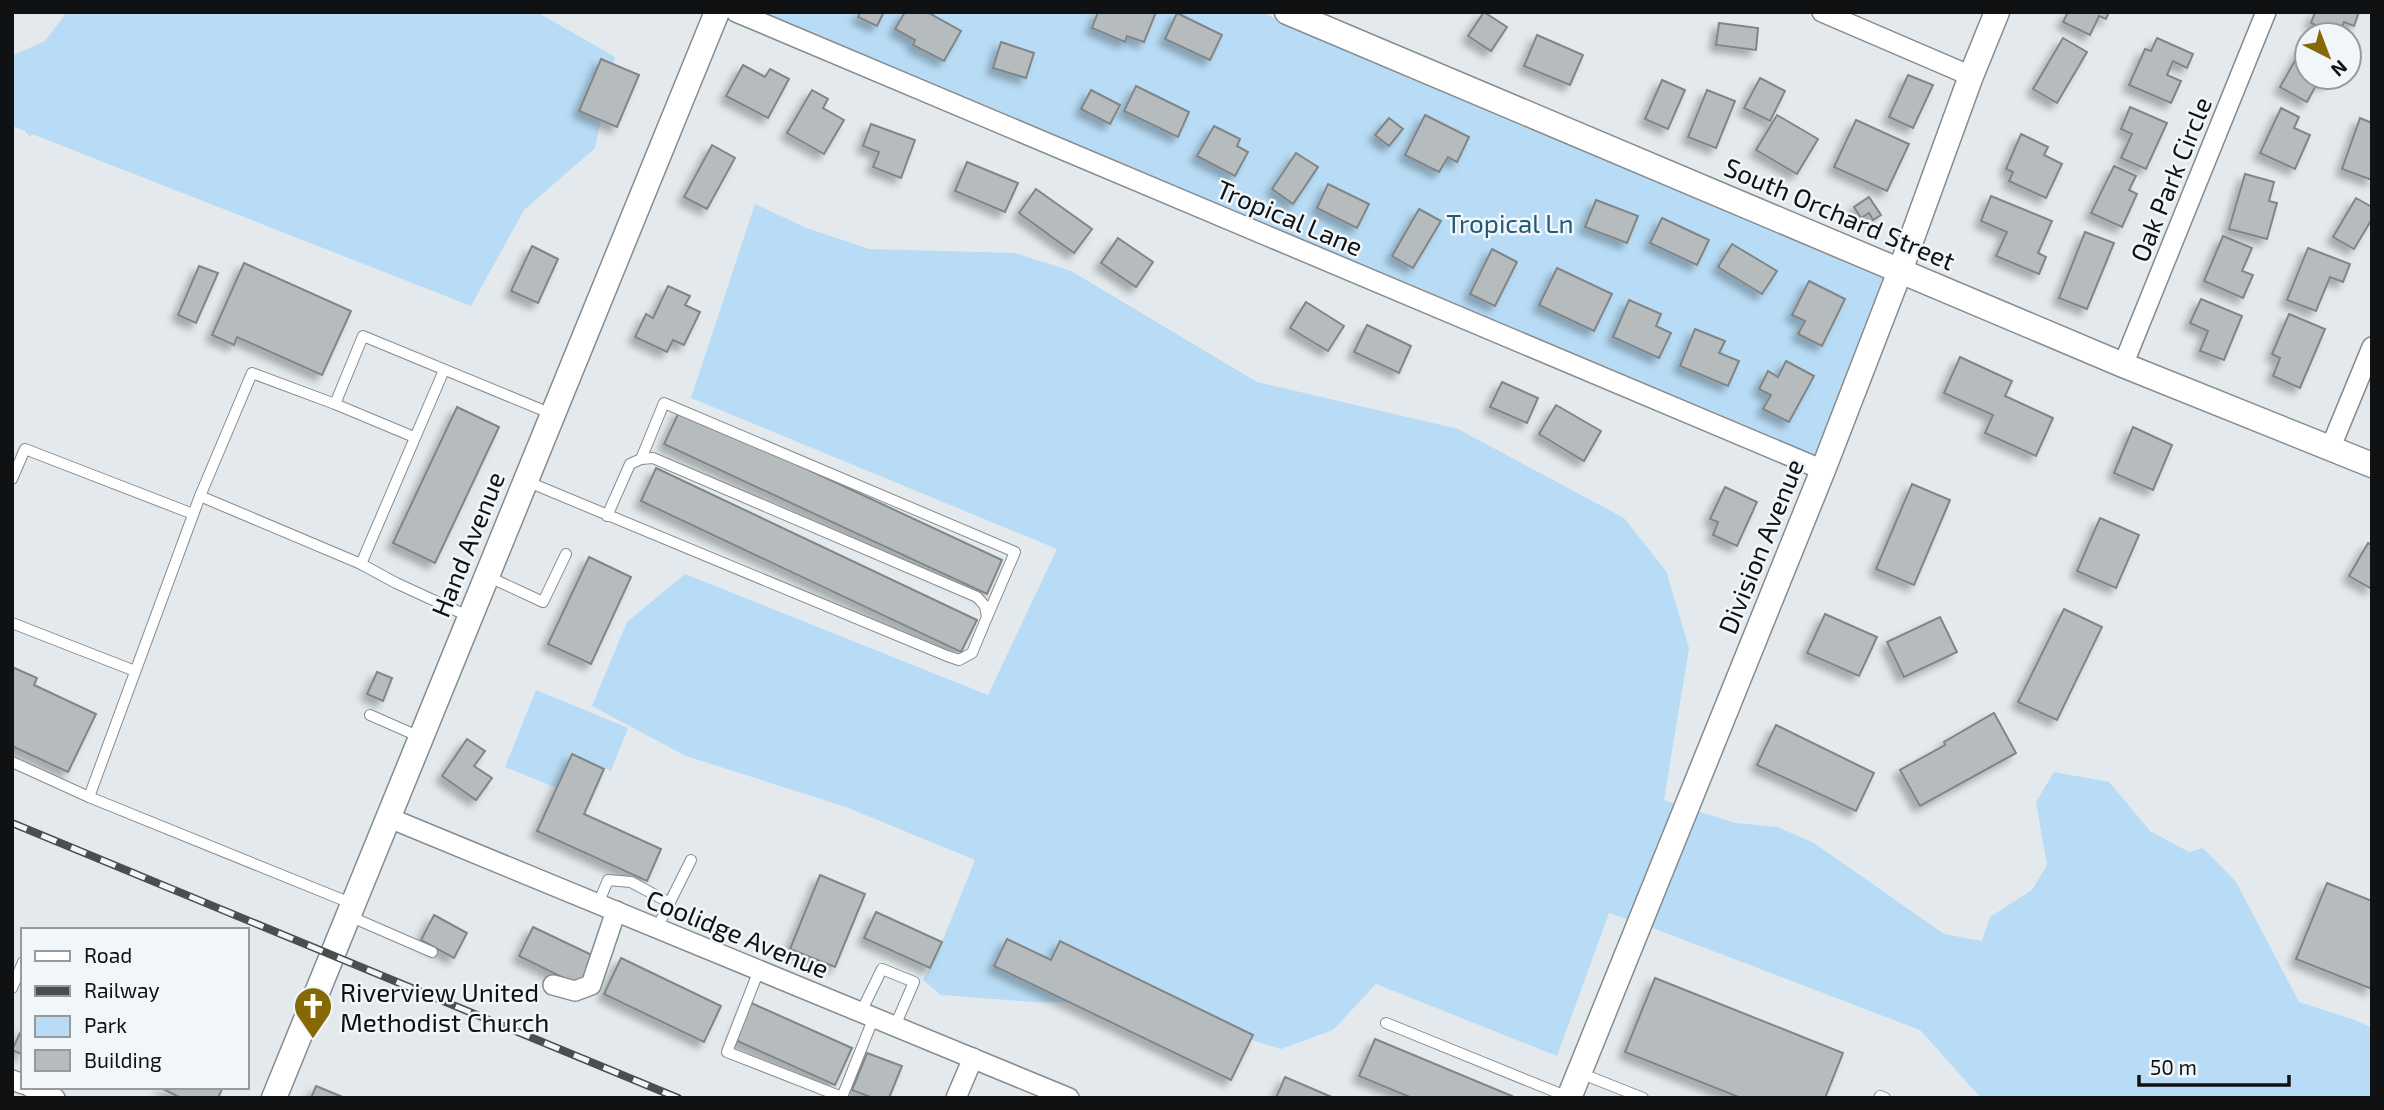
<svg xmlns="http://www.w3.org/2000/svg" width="2384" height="1110" font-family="'Exo 2',sans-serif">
  <defs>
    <filter id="shadow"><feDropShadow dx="-6" dy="6" stdDeviation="3.5" flood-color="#0004"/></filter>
  </defs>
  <rect width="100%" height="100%" fill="#e3e9ec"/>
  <!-- green -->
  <g fill="#b8dcf5">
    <path d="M 67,12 L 537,12 L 615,57 L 595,148 L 524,210 L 471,306 L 32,134 L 30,137 L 25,131 L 12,126 L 12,56 L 45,41 Z"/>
    <path d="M 763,12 L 1260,12 L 1886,276 L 1817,456 Z"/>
    <path d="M 755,204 L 804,227 L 869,249 L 1015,253 L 1071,271 L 1257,382 L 1458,429 L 1624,518 L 1666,571 L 1689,648 L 1664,800 L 1676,804 L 1629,920 L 1609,913 L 1557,1056 L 1376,984 L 1333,1030 L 1281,1049 L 1227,1032 L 1159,1003 L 1034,1002 L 941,995 L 923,980 L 944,937 L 975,860 L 846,807 L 686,756 L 592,706 L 627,622 L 685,574 L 988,695 L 1057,549 L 691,398 Z"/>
    <path d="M 536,690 L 628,728 L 611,771 L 572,754 L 557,788 L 505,767 Z"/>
    <path d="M 2054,772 L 2109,782 L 2150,831 L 2189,852 L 2203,848 L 2236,882 L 2299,1002 L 2355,1020 L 2372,1028 L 2372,1098 L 1981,1098 L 1920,1030 L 1650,927 L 1697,811 L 1736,823 L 1777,827 L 1814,843 L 1944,934 L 1982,941 L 1990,917 L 2032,890 L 2047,865 L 2036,802 Z"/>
  </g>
  <!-- building -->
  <g fill="#b6bbbe" stroke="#808588" stroke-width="2" filter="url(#shadow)">
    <path d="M 860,12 L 884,12 L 877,26 L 858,17 Z"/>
    <path d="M 905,12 L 927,12 L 961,31 L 944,61 L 913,45 L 915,40 L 895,29 Z"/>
    <path d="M 1098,12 L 1156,12 L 1144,42 L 1127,36 L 1125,42 L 1092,28 Z"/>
    <path d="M 1484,12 L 1507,27 L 1491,51 L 1468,36 Z"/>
    <path d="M 2068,12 L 2109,12 L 2106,19 L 2099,16 L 2090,35 L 2063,22 Z"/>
    <path d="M 2315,12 L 2359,12 L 2354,26 L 2344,22 L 2338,35 L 2311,23 Z"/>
    <path d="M 1177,13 L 1222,35 L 1210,60 L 1165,39 Z"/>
    <path d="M 1719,23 L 1758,28 L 1756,50 L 1716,45 Z"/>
    <path d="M 1537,35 L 1583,55 L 1570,85 L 1524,66 Z"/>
    <path d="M 2063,38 L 2087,52 L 2057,103 L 2033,89 Z"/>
    <path d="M 2157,38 L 2193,54 L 2187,68 L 2173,61 L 2167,75 L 2181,81 L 2171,103 L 2129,85 L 2145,49 L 2151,51 Z"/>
    <path d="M 1001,42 L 1034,53 L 1026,78 L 993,68 Z"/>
    <path d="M 2305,43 L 2307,77 L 2331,77 L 2327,84 L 2319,80 L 2307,102 L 2280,87 Z"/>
    <path d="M 601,59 L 639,75 L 617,127 L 579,111 Z"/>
    <path d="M 743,65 L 765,77 L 770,69 L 789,79 L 768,118 L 726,96 Z"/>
    <path d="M 1908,75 L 1933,85 L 1913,128 L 1889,117 Z"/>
    <path d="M 1760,78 L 1785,91 L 1770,121 L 1744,108 Z"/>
    <path d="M 1662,80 L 1685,90 L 1668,129 L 1645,119 Z"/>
    <path d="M 1136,86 L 1189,112 L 1178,137 L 1124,111 Z"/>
    <path d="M 812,90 L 828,99 L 823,108 L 844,120 L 824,154 L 787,133 Z"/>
    <path d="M 1091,90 L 1120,105 L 1110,124 L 1081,109 Z"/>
    <path d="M 1707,90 L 1735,101 L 1716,148 L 1688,137 Z"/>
    <path d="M 2130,107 L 2167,123 L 2146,169 L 2121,158 L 2132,134 L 2121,129 Z"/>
    <path d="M 2281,108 L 2299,117 L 2294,128 L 2310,135 L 2295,169 L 2260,153 Z"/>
    <path d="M 1425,115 L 1469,137 L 1457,162 L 1448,157 L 1439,172 L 1405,155 Z"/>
    <path d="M 1777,115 L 1818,139 L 1797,174 L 1756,150 Z"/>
    <path d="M 1389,118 L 1403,129 L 1389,146 L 1375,135 Z"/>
    <path d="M 2360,118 L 2372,123 L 2372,180 L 2342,169 Z"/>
    <path d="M 1856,120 L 1909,144 L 1887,191 L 1834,167 Z"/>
    <path d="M 871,124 L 915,140 L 901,178 L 873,167 L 879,152 L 863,146 Z"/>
    <path d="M 1214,126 L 1240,139 L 1237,146 L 1248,152 L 1235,176 L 1197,156 Z"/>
    <path d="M 2021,134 L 2048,147 L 2044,155 L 2062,164 L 2046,198 L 2009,181 L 2013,172 L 2006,169 Z"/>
    <path d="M 712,145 L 735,158 L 707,209 L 684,197 Z"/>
    <path d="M 1296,153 L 1318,167 L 1293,204 L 1272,189 Z"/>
    <path d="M 967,162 L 1018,183 L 1005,212 L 955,191 Z"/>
    <path d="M 2114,166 L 2136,176 L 2129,190 L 2137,194 L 2122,227 L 2091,213 Z"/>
    <path d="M 2245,174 L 2274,182 L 2269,201 L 2277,203 L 2267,239 L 2229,229 Z"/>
    <path d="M 1328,184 L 1369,204 L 1357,228 L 1317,208 Z"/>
    <path d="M 1036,189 L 1092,229 L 1074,253 L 1019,213 Z"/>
    <path d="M 1991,196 L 2052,221 L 2038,253 L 2046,257 L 2039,274 L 1996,256 L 2007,232 L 1981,221 Z"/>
    <path d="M 1869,197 L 1881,215 L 1873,220 L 1869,213 L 1861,218 L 1854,207 Z"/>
    <path d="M 2356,198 L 2372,207 L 2372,219 L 2354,249 L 2333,237 Z"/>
    <path d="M 1596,200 L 1638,216 L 1627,243 L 1585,227 Z"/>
    <path d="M 1419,209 L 1441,221 L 1413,268 L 1392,256 Z"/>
    <path d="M 1662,218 L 1709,240 L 1697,265 L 1650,243 Z"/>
    <path d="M 2085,232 L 2114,243 L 2087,309 L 2059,298 Z"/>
    <path d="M 2223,236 L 2252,248 L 2242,271 L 2253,275 L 2243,298 L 2204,281 Z"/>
    <path d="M 1118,238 L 1153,262 L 1136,287 L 1101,263 Z"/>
    <path d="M 1732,244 L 1777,271 L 1762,294 L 1718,267 Z"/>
    <path d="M 532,246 L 558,259 L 538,303 L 511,291 Z"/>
    <path d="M 2308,248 L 2350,264 L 2343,282 L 2330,277 L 2316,311 L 2287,300 Z"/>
    <path d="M 1492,249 L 1517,262 L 1495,306 L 1470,294 Z"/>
    <path d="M 244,263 L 351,311 L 322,375 L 237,337 L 234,345 L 212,335 Z"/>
    <path d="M 199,266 L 218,273 L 196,323 L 178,315 Z"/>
    <path d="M 1557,268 L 1612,294 L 1594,331 L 1539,305 Z"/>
    <path d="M 1809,281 L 1845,299 L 1822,346 L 1798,334 L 1805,321 L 1792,315 Z"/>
    <path d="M 668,286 L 690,296 L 685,305 L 700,312 L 684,345 L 673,340 L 667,352 L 635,337 L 646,314 L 653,318 Z"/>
    <path d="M 2201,299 L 2242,316 L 2224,360 L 2200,351 L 2208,331 L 2190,323 Z"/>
    <path d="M 1629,300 L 1661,314 L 1656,326 L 1671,333 L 1659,358 L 1613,337 Z"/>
    <path d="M 1306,302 L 1344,326 L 1328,351 L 1290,328 Z"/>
    <path d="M 2289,314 L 2325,329 L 2300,388 L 2273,376 L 2280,358 L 2272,354 Z"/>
    <path d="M 1367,325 L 1411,346 L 1399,373 L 1354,352 Z"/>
    <path d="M 1695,329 L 1725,341 L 1719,353 L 1739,361 L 1728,386 L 1680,366 Z"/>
    <path d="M 1960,357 L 2012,381 L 2005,396 L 2053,418 L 2036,456 L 1985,433 L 1993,415 L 1944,393 Z"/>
    <path d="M 1786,361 L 1814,376 L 1789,422 L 1763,409 L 1771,395 L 1759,389 L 1768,371 L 1778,377 Z"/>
    <path d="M 1502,382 L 1538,398 L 1527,423 L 1490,407 Z"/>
    <path d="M 1556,405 L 1601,431 L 1584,461 L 1539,434 Z"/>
    <path d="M 457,407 L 499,427 L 435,563 L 393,543 Z"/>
    <path d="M 680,410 L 1002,560 L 987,594 L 664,444 Z"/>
    <path d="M 2133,427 L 2172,445 L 2153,490 L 2114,473 Z"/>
    <path d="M 656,468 L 977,620 L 961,652 L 641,501 Z"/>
    <path d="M 1912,484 L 1950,500 L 1914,585 L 1876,569 Z"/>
    <path d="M 1725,487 L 1757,502 L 1737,546 L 1713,535 L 1718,522 L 1710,519 Z"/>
    <path d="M 2100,518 L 2139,535 L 2116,588 L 2077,571 Z"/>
    <path d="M 2368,543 L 2372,545 L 2372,589 L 2349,576 Z"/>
    <path d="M 589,557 L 631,577 L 591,664 L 548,644 Z"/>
    <path d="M 2064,609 L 2102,627 L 2057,720 L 2018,702 Z"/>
    <path d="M 1825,614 L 1877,637 L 1859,676 L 1807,653 Z"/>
    <path d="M 1940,617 L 1957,652 L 1904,677 L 1887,642 Z"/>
    <path d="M 12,667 L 37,678 L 34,685 L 96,714 L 68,772 L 12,746 Z"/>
    <path d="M 377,672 L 392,678 L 383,701 L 367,694 Z"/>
    <path d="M 1994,713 L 2016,753 L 1920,806 L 1900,770 L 1945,745 L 1944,742 Z"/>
    <path d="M 1776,725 L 1874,773 L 1856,811 L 1757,765 Z"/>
    <path d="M 467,739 L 485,751 L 474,766 L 492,778 L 476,800 L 442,776 Z"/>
    <path d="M 572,754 L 604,769 L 584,814 L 661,849 L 647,881 L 537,831 Z"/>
    <path d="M 820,875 L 865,894 L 835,967 L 790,949 Z"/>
    <path d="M 2327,883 L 2372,901 L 2372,989 L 2296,959 Z"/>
    <path d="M 876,912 L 942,942 L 930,968 L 864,938 Z"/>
    <path d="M 434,915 L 467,933 L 454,958 L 421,940 Z"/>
    <path d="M 533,927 L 594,956 L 580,986 L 519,956 Z"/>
    <path d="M 1007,939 L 1051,960 L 1060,941 L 1253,1035 L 1231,1080 L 994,966 Z"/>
    <path d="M 621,958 L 721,1006 L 704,1042 L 604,994 Z"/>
    <path d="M 1655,978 L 1843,1053 L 1825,1098 L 1741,1098 L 1625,1052 Z"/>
    <path d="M 749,1002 L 852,1048 L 835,1085 L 733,1039 Z"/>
    <path d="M 23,1027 L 23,1055 L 12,1050 Z"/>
    <path d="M 1375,1039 L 1512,1096 L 1511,1098 L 1412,1098 L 1359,1076 Z"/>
    <path d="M 867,1053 L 902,1066 L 889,1098 L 873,1098 L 852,1090 Z"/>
    <path d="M 1285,1077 L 1334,1098 L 1276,1098 Z"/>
    <path d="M 316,1086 L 345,1098 L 311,1098 Z"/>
    <path d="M 159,1087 L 223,1087 L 218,1098 L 181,1098 Z"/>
  </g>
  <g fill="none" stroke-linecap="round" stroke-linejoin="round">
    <defs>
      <g id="service">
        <path d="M 335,404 L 414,437"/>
        <path d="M 641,459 L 664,403 L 1015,552 L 987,617"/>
        <path d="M 12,479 L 25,449 L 193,514"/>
        <path d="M 526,481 L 947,656 L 959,660 L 972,653 L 987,617 L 985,606 L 977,597 L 653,458 L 641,459 L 630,464 L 607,516"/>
        <path d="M 200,496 L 361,564 L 396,583 L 470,617"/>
        <path d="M 361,564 L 444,370"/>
        <path d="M 487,576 L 543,602 L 566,554"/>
        <path d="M 12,623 L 135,671"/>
        <path d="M 370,715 L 420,737"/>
        <path d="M 12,762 L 89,797"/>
        <path d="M 353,904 L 89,797 L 200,496 L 252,373 L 335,404 L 363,336 L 552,414"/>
        <path d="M 598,904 L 608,880 L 631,882 L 670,903"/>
        <path d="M 349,916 L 432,952"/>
        <path d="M 657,928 L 691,860"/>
        <path d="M 759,970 L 727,1052 L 842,1097 L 874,1017"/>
        <path d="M 12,988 L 23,962"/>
        <path d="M 861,1012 L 882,969 L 914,982 L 895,1026"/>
        <path d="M 1386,1023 L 1568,1097"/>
        <path d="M 1580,1073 L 1643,1098"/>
        <path d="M 1879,1098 L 1880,1096 L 1885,1098"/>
      </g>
      <g id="minor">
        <path d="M 736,12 L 1823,470"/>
        <path d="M 1822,12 L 1971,76"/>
        <path d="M 2123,365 L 2266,12"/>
        <path d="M 2330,449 L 2372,347"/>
        <path d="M 387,817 L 1069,1098"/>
        <path d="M 553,985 L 575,991 L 591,985 L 616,911"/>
        <path d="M 12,1080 L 23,1084"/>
        <path d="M 30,1087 L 55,1098"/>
        <path d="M 956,1098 L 973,1058"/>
      </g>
      <g id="tertiary">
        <path d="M 1287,12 L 2123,365 L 2372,465"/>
        <path d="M 274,1098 L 717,12"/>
        <path d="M 1569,1098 L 1823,470 L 1900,271 L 1971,76 L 1997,12"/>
      </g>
    </defs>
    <!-- service casing -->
    <use href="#service" stroke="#868b8e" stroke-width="12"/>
    <!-- minor casing -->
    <use href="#minor" stroke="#868b8e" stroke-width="22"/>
    <!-- tertiary casing -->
    <use href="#tertiary" stroke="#868b8e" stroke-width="27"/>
    <!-- service -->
    <use href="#service" stroke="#fff" stroke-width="10"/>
    <!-- minor -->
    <use href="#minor" stroke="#fff" stroke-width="19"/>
    <!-- tertiary -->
    <use href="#tertiary" stroke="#fff" stroke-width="24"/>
    <defs>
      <path id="rail" d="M 12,823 L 678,1098"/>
    </defs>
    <!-- rail casing -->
    <use href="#rail" stroke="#4b4e4f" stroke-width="8"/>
    <!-- rail -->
    <use href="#rail" stroke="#f1f6fa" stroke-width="5" stroke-dasharray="16" stroke-linecap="butt"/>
  </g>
  <!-- icons -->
  <defs>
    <symbol id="church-pin" viewBox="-11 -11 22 30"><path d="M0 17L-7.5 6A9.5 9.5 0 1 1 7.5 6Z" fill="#866904" stroke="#f1f6fa"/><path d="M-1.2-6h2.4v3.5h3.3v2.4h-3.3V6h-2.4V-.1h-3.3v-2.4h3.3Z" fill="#fff"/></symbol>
  </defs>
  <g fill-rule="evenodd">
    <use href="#church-pin" x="291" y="984" width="44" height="60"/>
  </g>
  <g text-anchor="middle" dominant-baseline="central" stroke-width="5" stroke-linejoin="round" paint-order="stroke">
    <!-- street labels -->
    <g font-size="26" fill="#0f1112" stroke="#f1f6fa">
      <text transform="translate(2170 179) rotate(-68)">Oak Park Circle</text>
      <text transform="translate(1840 213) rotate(23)">South Orchard Street</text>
      <text transform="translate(1290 217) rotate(23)">Tropical Lane</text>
      <text transform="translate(467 544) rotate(-68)">Hand Avenue</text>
      <text transform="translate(1760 546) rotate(-68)">Division Avenue</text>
      <text transform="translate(738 933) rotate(22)">Coolidge Avenue</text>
    </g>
    <!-- park labels -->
    <g font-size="26" fill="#235877" stroke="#f1f6fa">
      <text x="1510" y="222">Tropical Ln</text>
    </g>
    <!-- poi labels -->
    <g font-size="26" fill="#0f1112" stroke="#f1f6fa" text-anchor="start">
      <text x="340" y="991">Riverview United<tspan x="340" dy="30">Methodist Church</tspan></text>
    </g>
  </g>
  <!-- border -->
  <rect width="2384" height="1110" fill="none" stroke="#0f1112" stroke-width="28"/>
  <!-- legend -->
  <rect x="21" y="928" width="228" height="161" fill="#f1f6fa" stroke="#979a9d" stroke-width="2"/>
  <rect x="35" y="951" width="35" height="10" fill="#ffffff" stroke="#979a9d" stroke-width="2"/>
  <text x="84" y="963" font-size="21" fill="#0f1112">Road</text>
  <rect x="35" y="986" width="35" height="10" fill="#4b4e4f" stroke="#979a9d" stroke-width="2"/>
  <text x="84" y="998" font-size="21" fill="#0f1112">Railway</text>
  <rect x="35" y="1016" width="35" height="21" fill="#b8dcf5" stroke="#979a9d" stroke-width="2"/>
  <text x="84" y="1033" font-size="21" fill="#0f1112">Park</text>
  <rect x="35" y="1050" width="35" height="21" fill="#b6bbbe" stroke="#979a9d" stroke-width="2"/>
  <text x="84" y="1068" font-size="21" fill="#0f1112">Building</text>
  <!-- north arrow -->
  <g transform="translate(2328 56) rotate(138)"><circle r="33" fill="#f1f6fa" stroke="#979a9d" stroke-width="2"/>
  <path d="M0-5L12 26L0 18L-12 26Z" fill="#866904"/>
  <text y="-10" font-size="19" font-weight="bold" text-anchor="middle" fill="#0f1112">N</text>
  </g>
  <!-- scale -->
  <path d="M2139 1075v10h150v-10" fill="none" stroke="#0f1112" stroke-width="3.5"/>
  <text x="2150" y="1075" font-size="21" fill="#0f1112" stroke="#f1f6fa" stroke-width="5" paint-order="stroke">50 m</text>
</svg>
